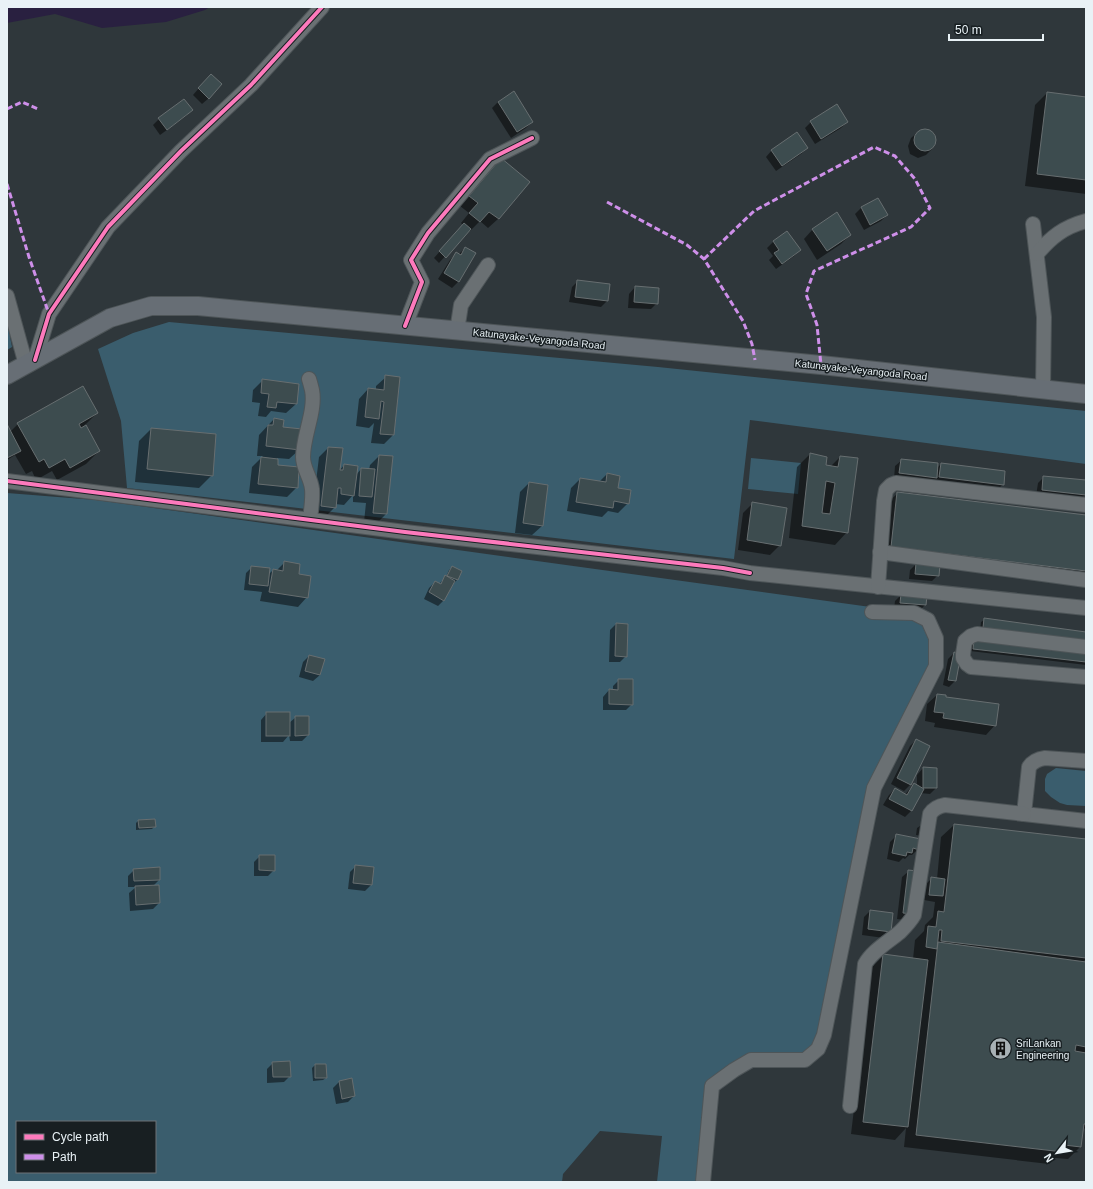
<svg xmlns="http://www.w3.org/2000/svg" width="1093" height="1189" font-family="Helvetica,sans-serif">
  <rect width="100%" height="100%" fill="#2f373b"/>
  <!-- green -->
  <g fill="#3a5d6d" fill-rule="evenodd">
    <path d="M 169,322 L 658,367 L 1086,411 L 1086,464 L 750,420 L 734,559 L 127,488 L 121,421 L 98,349 L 133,333 Z"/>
    <path d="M 11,329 L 13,336 L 10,337 L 12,347 L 7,350 L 7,330 Z"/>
    <path d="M 751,458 L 801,463 L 798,494 L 748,489 Z"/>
    <path d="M 7,493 L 96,500 L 914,613 L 928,620 L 936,666 L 874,788 L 824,1035 L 805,1060 L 751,1060 L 712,1086 L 703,1182 L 657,1182 L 662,1136 L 600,1131 L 563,1174 L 562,1182 L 7,1182 ZM 17,1122 L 155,1122 L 155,1172 L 17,1172 Z"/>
    <path d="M 1056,768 L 1086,771 L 1086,806 L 1067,805 L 1060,803 L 1051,797 L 1045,791 L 1045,779 L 1047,774 Z"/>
  </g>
  <!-- water -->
  <path fill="#292040" d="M 7,7 L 210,7 L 205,10 L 166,22 L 102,28 L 55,14 L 7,23 Z"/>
  <!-- shadow -->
  <g fill="#0007">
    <path d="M 205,81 L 209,98 L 202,104 L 193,95 Z"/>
    <path d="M 513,93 L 532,122 L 526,128 L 511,138 L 492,108 L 498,102 Z"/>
    <path d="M 1047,93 L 1086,98 L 1086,194 L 1025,186 L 1035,105 Z"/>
    <path d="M 184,100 L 192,110 L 186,116 L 160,135 L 153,125 L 159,119 Z"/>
    <path d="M 811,122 L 847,122 L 841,128 L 815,144 L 805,128 Z"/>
    <path d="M 926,129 L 934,133 L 936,141 L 932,149 L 926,155 L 918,158 L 910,154 L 908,146 L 911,138 L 918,132 Z"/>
    <path d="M 807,148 L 801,154 L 776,171 L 766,157 L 772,150 Z"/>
    <path d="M 501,159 L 528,182 L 498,219 L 488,228 L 480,221 L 470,231 L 469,230 L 439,263 L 434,258 L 463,225 L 461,223 L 469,213 L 460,206 L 491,168 Z"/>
    <path d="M 878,199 L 887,215 L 881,221 L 864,230 L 855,214 L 861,208 Z"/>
    <path d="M 813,229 L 850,235 L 841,244 L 817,260 L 804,239 Z"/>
    <path d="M 787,232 L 800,250 L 794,256 L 776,269 L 769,260 L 773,256 L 767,248 L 773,242 Z"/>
    <path d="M 465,248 L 458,282 L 452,288 L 438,279 L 450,260 L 456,254 L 459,254 Z"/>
    <path d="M 578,281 L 607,301 L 601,307 L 569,302 L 572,287 Z"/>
    <path d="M 635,287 L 657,303 L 651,309 L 628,308 L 629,294 Z"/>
    <path d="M 386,377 L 393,435 L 384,444 L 371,443 L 374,423 L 369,428 L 356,426 L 359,399 L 368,389 L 376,390 L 376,386 Z"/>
    <path d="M 263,380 L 296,404 L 286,413 L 271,411 L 266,417 L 258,416 L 260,403 L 252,402 L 253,390 Z"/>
    <path d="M 97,413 L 85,425 L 99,451 L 86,464 L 57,480 L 52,471 L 36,480 L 32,471 L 26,474 L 15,455 L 7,460 L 7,426 L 10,432 L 18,424 Z"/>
    <path d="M 274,419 L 299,450 L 289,459 L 277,458 L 276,466 L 297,487 L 287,497 L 249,493 L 252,467 L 263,456 L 257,456 L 259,435 Z"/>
    <path d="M 151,429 L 212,475 L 199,488 L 135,482 L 139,441 Z"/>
    <path d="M 328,448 L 339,471 L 344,465 L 356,475 L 361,469 L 369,470 L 370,465 L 379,456 L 386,514 L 377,523 L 364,522 L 366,503 L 353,502 L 353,495 L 344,505 L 335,504 L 335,507 L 325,517 L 312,515 L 319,457 Z"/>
    <path d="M 810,454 L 826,457 L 824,466 L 830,467 L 840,457 L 847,532 L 835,545 L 789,538 L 797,467 Z"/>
    <path d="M 902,460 L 937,468 L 941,464 L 1003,484 L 993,494 L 894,479 L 895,466 Z"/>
    <path d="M 607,474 L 628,503 L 618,513 L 608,511 L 602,517 L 567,511 L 571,488 L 580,479 L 599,482 Z"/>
    <path d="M 1044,477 L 1086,481 L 1086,494 L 1080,500 L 1036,496 L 1038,483 Z"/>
    <path d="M 529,483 L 542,526 L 532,535 L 515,533 L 520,492 Z"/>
    <path d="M 898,493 L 1086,516 L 1086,585 L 939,567 L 938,575 L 932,581 L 909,579 L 910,570 L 916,564 L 878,559 L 885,505 Z"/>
    <path d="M 753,503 L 780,545 L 770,555 L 738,550 L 743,513 Z"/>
    <path d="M 285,562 L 298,574 L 307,597 L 298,607 L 260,601 L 262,592 L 244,590 L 246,573 L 252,567 L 268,575 L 273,570 L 276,571 Z"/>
    <path d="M 452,567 L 461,571 L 457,580 L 454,583 L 453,582 L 444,600 L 438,606 L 424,599 L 429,588 L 435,582 L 439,584 L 446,577 L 449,570 Z"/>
    <path d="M 901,595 L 925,605 L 919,611 L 894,609 L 895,601 Z"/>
    <path d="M 984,620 L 1086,633 L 980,631 L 981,622 Z"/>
    <path d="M 616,624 L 626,656 L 620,662 L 609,662 L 610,630 Z"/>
    <path d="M 974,641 L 1086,654 L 1086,665 L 970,651 L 971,643 Z"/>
    <path d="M 954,653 L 955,681 L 949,687 L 943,685 L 948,659 Z"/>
    <path d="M 309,656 L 324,660 L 320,675 L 313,681 L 299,677 L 303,662 Z"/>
    <path d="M 619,680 L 632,704 L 626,710 L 603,710 L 603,697 L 609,690 L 613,690 L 613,686 Z"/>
    <path d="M 937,695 L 945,696 L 945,697 L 995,725 L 986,735 L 934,727 L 935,723 L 925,721 L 927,704 Z"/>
    <path d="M 267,713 L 289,723 L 296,717 L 308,735 L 302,741 L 290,741 L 289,735 L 283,742 L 261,742 L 261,720 Z"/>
    <path d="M 916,740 L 929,746 L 910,785 L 904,791 L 891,784 L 910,746 Z"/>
    <path d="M 923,768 L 936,788 L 930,794 L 920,793 L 911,811 L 905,817 L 883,805 L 889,795 L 895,789 L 905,795 L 908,791 L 914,784 L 917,786 L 917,775 Z"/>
    <path d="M 138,821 L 155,826 L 152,829 L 136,830 L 136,823 Z"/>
    <path d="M 954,825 L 1086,840 L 1086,959 L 1083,962 L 1086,972 L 1086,1127 L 1082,1131 L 1080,1147 L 1068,1159 L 1055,1158 L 1049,1164 L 904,1147 L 906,1128 L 895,1140 L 851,1134 L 871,968 L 884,955 L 913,959 L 915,940 L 924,931 L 925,925 L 933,917 L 935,902 L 924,900 L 926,884 L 932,878 L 937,879 L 941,837 Z"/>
    <path d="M 920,826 L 926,826 L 922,836 L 916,835 L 917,828 Z"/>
    <path d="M 896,836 L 918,849 L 912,855 L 909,855 L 905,859 L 903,858 L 899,862 L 887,859 L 890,842 Z"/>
    <path d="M 260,856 L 274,870 L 268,876 L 254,876 L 254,862 Z"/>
    <path d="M 356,866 L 371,885 L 365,891 L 348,889 L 350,872 Z"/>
    <path d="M 159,868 L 159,880 L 153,886 L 159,903 L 153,909 L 130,911 L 129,893 L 136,887 L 128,887 L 128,876 L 134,870 Z"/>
    <path d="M 909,871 L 911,914 L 905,920 L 897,919 L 902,877 Z"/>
    <path d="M 870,911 L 890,932 L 884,938 L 862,935 L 864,917 Z"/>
    <path d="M 273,1063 L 290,1076 L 284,1082 L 267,1083 L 267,1069 Z"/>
    <path d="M 315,1065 L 326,1078 L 323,1080 L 313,1081 L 312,1068 Z"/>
    <path d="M 339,1082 L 354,1096 L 348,1102 L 336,1104 L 333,1088 Z"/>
  </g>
  <!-- building -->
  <g fill="#3d4c4f" stroke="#676e70" fill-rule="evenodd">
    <path d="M 211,74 L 222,84 L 209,99 L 198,88 Z"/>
    <path d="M 514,91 L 533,122 L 517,132 L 498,102 Z"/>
    <path d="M 1047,92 L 1086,97 L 1086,180 L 1037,174 Z"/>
    <path d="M 184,99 L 193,110 L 167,130 L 158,118 Z"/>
    <path d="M 837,104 L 848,122 L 821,139 L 810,121 Z"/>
    <circle cx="925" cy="140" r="11"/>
    <path d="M 797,132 L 808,148 L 782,166 L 771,150 Z"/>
    <path d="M 501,158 L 530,182 L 499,219 L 489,212 L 480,222 L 469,213 L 478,203 L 469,196 Z"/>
    <path d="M 878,198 L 888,215 L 870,225 L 861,207 Z"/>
    <path d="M 837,212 L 851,235 L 827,251 L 812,229 Z"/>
    <path d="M 464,223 L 471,229 L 446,258 L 439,251 Z"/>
    <path d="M 787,231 L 801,250 L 782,264 L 774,253 L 779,250 L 773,241 Z"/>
    <path d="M 465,247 L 476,253 L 459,282 L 444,273 L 456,252 L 461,255 Z"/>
    <path d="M 577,280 L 610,284 L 608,301 L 575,297 Z"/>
    <path d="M 635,286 L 659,288 L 658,304 L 634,302 Z"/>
    <path d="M 385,375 L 400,377 L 394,435 L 380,434 L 384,402 L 381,401 L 379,419 L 365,417 L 368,388 L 384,390 Z"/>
    <path d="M 262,379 L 299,384 L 297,404 L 277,402 L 276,408 L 267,407 L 269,394 L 261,393 Z"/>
    <path d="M 83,386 L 98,413 L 79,424 L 81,428 L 86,425 L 100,451 L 70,468 L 65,459 L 49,468 L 44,459 L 39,462 L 17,423 Z"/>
    <path d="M 274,418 L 284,420 L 283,427 L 302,429 L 300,450 L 266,446 L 268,425 L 273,425 Z"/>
    <path d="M 7,424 L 21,451 L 7,458 Z"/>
    <path d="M 151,428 L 216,434 L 213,476 L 147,469 Z"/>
    <path d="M 328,447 L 343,448 L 340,470 L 343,470 L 344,464 L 358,466 L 354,496 L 341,494 L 341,488 L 338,488 L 336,508 L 321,506 Z"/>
    <path d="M 810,453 L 827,457 L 826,465 L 838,467 L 840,456 L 858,458 L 848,533 L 802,526 ZM 826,481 L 835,483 L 830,514 L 822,513 Z"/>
    <path d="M 379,455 L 393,456 L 387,514 L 373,513 Z"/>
    <path d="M 261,457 L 278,459 L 278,465 L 299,467 L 298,488 L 258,484 Z"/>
    <path d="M 901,459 L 938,463 L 937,478 L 899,473 Z"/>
    <path d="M 941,463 L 1005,471 L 1004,485 L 939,477 Z"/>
    <path d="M 361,468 L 375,469 L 372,497 L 359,496 Z"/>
    <path d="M 607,473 L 620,476 L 618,488 L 631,490 L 629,504 L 614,501 L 613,508 L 576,502 L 580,478 L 606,482 Z"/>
    <path d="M 1043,476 L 1086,480 L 1086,495 L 1042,490 Z"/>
    <path d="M 529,482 L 548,485 L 543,526 L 523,523 Z"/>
    <path d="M 897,492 L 1086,515 L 1086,571 L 891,547 Z"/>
    <path d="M 752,502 L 787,508 L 781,546 L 747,540 Z"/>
    <path d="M 284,561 L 300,564 L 299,574 L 311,576 L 308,598 L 269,592 L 273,569 L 283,571 Z"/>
    <path d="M 916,563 L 940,565 L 939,576 L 915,574 Z"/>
    <path d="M 251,566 L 270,568 L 268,586 L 249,584 Z"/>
    <path d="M 452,566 L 462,571 L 458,580 L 447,576 Z"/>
    <path d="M 445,575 L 455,581 L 444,601 L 429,592 L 435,581 L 441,584 Z"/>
    <path d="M 901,594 L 927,596 L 926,605 L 900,603 Z"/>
    <path d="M 984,618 L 1086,632 L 1086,642 L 983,628 Z"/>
    <path d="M 616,623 L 628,624 L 627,657 L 615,656 Z"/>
    <path d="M 974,639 L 1086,653 L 1086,662 L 973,649 Z"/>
    <path d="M 954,652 L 961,654 L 956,681 L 948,680 Z"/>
    <path d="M 309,655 L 325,659 L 320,675 L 305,671 Z"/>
    <path d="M 618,679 L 633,679 L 633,705 L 609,704 L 609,689 L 618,690 Z"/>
    <path d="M 937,694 L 946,695 L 946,697 L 999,704 L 996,726 L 943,718 L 944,713 L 934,712 Z"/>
    <rect x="266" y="712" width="24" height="24"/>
    <path d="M 295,716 L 309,716 L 309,735 L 295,736 Z"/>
    <path d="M 916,739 L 930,746 L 911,785 L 897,778 Z"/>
    <path d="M 923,767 L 937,768 L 937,788 L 923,788 Z"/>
    <path d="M 914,783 L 924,789 L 912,811 L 889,799 L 895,788 L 907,795 Z"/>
    <path d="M 155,819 L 156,827 L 139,828 L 138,820 Z"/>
    <path d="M 954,824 L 1086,839 L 1086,958 L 941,941 L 942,930 L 939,930 L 937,949 L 926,947 L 928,926 L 936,927 L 938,911 L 944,912 Z"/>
    <path d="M 896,834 L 921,839 L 919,850 L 913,848 L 912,853 L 907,852 L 906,856 L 892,853 Z"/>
    <path d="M 259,855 L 275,855 L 275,871 L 259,870 Z"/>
    <path d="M 355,865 L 374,867 L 372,885 L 353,883 Z"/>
    <path d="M 160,867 L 160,880 L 134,881 L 133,869 Z"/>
    <path d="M 908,870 L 918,871 L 912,914 L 903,913 Z"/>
    <path d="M 931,877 L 945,879 L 943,896 L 929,895 Z"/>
    <path d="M 159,885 L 160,903 L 136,905 L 135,886 Z"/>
    <path d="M 870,910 L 893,913 L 891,932 L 868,929 Z"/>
    <path d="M 938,942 L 1086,962 L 1086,1047 L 1076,1045 L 1075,1051 L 1086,1053 L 1086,1124 L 1084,1124 L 1081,1147 L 1064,1145 L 1063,1152 L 916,1135 Z"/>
    <path d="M 883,954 L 928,960 L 908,1127 L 863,1122 Z"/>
    <path d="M 290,1061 L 291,1077 L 273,1077 L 272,1062 Z"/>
    <path d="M 315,1064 L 326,1064 L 327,1078 L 315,1078 Z"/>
    <path d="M 352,1078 L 355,1096 L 342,1099 L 339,1081 Z"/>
  </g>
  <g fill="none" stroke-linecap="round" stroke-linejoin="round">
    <defs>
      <g id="minor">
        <path d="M 1033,224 L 1044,317 L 1043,389"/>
        <path d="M 1037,254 C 1051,237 1064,227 1086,221"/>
        <path d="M 7,296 L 26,365"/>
        <path d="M 405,326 L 422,282 L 411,260 L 428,233 L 490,159 L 532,138"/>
        <path d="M 457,331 L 461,305 L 488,265"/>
        <path d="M 35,360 L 49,314 L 108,227 L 181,151 L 251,85 L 322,7"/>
        <path d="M 309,379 C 310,382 311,386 312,390 C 316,411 303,435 303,457 C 303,469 311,478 312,489 C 313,498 311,510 310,519"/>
        <path d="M 7,481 L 405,532 L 723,568 L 750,573 L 1086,608"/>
        <path d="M 880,552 L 1086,580"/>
        <path d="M 878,587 L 884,501 L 886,490 L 891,485 L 896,483 L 1086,505"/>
        <path d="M 1086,647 L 977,634 L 971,636 L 965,641 L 963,654 L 963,658 L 967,664 L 971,667 L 1086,677"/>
        <path d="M 1086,761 L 1045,758 C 1038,759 1033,761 1029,767 L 1024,814 L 1086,821"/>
        <path d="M 850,1106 L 865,964 C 872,951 888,942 900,932 C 905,927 910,922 914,915 L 930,814 C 934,808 939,806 945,805 L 1024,814"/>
        <path d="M 703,1182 L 712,1086 L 734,1070 L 751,1060 L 805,1060 L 818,1049 L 824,1035 L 874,788 L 936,666 L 936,638 L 928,620 L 914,613 L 872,612"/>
      </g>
      <path id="major" d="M 7,375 L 110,318 L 151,306 L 198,306 L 821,365 L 1086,394"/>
    </defs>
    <!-- minor casing -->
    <use href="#minor" stroke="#4e5558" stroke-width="16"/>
    <!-- major casing -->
    <use href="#major" stroke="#4e5558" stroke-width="20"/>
    <!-- minor -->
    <use href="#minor" stroke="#6a7073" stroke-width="14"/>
    <!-- major -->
    <use href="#major" stroke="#676e75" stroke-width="18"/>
    <!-- quiet -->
    <g stroke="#ce8fe9" stroke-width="3" stroke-dasharray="6 3" stroke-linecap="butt">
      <path d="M 7,109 L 22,102 L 38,109"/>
      <path d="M 7,184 L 29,257 L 49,314"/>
      <path d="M 607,202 L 687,245 L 704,259 L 743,321 L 752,344 L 755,360"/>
      <path d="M 704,259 L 754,211 L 874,147 L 895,156 L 915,179 L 930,208 L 911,227 L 814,271 L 806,294 L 817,325 L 821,365"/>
    </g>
    <defs>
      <g id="cycleway">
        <path d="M 405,326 L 422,282 L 411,260 L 428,233 L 490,159 L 532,138"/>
        <path d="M 35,360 L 49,314 L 108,227 L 181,151 L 251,85 L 322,7"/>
        <path d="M 7,481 L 405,532 L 723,568 L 750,573"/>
      </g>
    </defs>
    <!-- cycleway casing -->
    <use href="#cycleway" stroke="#181f22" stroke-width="6"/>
    <!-- cycleway -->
    <use href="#cycleway" stroke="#fd7abc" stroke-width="4"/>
  </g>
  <!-- icons -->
  <defs>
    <symbol id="building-disc" viewBox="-11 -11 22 22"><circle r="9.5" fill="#a8b1b5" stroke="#181f22"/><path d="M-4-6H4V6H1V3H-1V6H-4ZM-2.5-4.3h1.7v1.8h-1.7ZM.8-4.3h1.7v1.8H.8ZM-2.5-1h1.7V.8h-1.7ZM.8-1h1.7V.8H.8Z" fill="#111"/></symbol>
  </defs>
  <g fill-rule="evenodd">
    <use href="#building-disc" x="988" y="1036" width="25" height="25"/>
  </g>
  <g text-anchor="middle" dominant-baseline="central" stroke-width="3" stroke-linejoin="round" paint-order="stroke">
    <!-- street labels -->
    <g font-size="10" fill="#e9f2f6" stroke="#181f22">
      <text transform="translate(539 339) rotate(6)">Katunayake-Veyangoda Road</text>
      <text transform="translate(861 370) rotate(6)">Katunayake-Veyangoda Road</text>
    </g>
    <!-- poi labels -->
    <g font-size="10" fill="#e9f2f6" stroke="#181f22" text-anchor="start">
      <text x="1016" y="1043">SriLankan<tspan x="1016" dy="12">Engineering</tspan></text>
    </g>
  </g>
  <!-- border -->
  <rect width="1093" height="1189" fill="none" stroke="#e9f2f6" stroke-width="16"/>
  <!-- legend -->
  <rect x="16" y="1121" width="140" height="52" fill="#181f22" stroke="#6c7377"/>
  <rect x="24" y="1134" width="20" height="6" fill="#fd7abc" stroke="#6c7377"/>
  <text x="52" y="1141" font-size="12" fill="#e9f2f6">Cycle path</text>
  <rect x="24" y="1154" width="20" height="6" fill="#ce8fe9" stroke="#6c7377"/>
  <text x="52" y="1161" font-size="12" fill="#e9f2f6">Path</text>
  <!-- north arrow -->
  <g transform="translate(1057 1153) rotate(239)" stroke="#181f22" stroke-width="3" paint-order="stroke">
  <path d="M0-3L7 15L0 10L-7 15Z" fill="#e9f2f6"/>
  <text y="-6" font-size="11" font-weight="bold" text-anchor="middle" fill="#e9f2f6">N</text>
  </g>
  <!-- scale -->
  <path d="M949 34v6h94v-6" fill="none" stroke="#e9f2f6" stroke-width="2"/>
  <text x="955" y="34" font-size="12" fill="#e9f2f6" stroke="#181f22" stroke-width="3" paint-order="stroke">50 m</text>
</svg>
